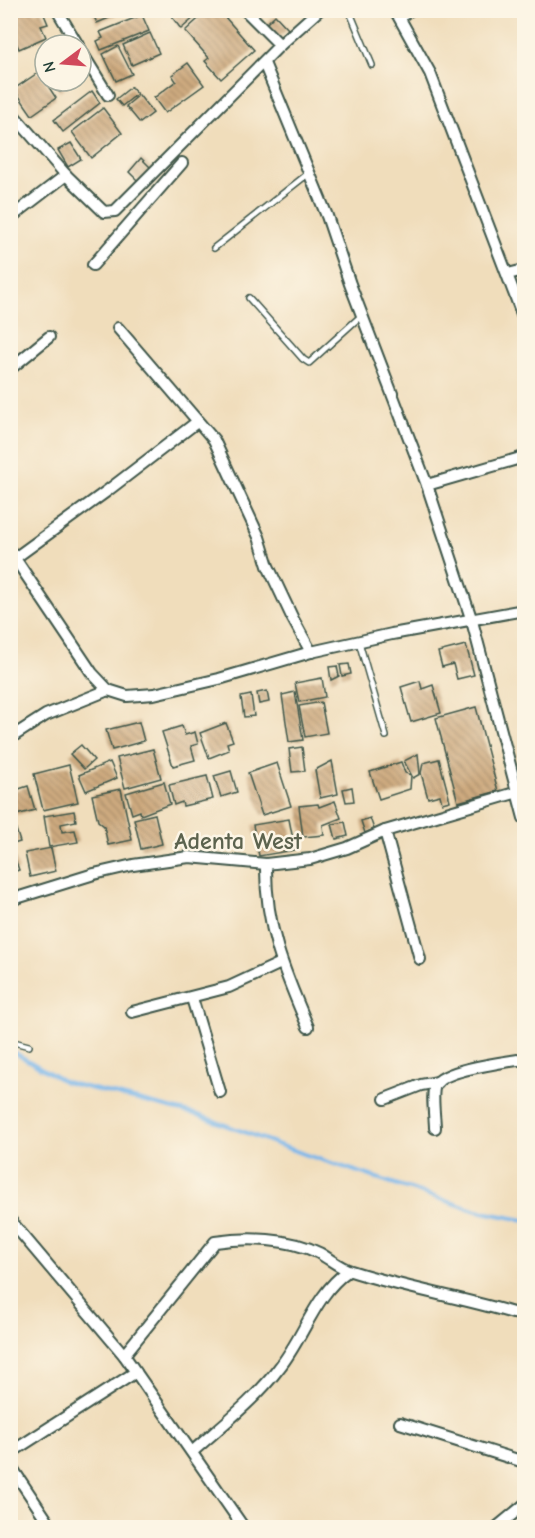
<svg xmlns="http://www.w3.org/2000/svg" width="535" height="1538" font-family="'Comic Neue',sans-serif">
  <defs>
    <pattern id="building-back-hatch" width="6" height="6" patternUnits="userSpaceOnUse" patternTransform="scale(1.5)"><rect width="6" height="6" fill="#ceaa7f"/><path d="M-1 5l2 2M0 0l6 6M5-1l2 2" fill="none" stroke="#a78c69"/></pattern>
  </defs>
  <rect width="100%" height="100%" fill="#fcf5e5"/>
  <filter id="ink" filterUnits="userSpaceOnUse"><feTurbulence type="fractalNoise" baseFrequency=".0167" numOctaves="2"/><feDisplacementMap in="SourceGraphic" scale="12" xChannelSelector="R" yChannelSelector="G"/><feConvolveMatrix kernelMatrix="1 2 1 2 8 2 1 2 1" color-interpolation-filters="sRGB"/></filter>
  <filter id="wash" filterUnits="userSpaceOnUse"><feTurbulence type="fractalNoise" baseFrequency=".008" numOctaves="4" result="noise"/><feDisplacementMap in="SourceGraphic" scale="24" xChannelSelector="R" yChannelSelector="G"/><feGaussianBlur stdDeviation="1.35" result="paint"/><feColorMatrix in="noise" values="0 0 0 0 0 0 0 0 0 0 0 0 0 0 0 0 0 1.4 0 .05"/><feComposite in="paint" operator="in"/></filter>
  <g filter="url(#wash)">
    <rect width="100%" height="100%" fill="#f0ddbb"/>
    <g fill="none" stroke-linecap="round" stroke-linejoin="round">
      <!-- stream -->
      <path stroke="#77b6eb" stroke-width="4" d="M 10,1050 L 65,1082 L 198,1115 L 301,1153 L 477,1211 L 524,1220"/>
    </g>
    <g id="blocks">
      <!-- building -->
      <g fill="url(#building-back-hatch)">
        <path d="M 10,10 L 34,10 L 35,12 L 42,10 L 48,24 L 41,26 L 46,37 L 19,49 L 10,28 Z"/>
        <path d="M 91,10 L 126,10 L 126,11 L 97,23 Z"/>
        <path d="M 180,10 L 203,10 L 181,29 L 172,17 Z"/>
        <path d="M 208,10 L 230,10 L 224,16 L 254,50 L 221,79 L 205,61 L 209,58 L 185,31 Z"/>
        <path d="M 142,15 L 149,31 L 101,50 L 97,41 L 103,38 L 100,32 Z"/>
        <path d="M 275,15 L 288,29 L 279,37 L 266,24 Z"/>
        <path d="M 150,33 L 159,53 L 132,65 L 123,45 Z"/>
        <path d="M 118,46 L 132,74 L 116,81 L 103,54 Z"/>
        <path d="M 188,63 L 204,85 L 165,113 L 154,98 L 176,81 L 172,75 Z"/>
        <path d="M 39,72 L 56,98 L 32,115 L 14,89 Z"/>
        <path d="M 52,81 L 75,81 L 60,92 Z"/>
        <path d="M 131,87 L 137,94 L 122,106 L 116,99 Z"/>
        <path d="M 92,91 L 100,103 L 63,132 L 54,120 Z"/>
        <path d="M 139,95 L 153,113 L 140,123 L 126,106 Z"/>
        <path d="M 103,108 L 122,133 L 91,158 L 72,132 Z"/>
        <path d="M 71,143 L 81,159 L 68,167 L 58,150 Z"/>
        <path d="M 141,158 L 152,169 L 140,183 L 129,172 Z"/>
        <path d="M 466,645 L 474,675 L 457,679 L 453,664 L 442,667 L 438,652 Z"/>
        <path d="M 349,664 L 351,674 L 342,676 L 340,665 Z"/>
        <path d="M 337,666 L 339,676 L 331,680 L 329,667 Z"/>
        <path d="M 322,678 L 325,697 L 299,702 L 295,683 Z"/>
        <path d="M 420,681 L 422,689 L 433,685 L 441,713 L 411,722 L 401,687 Z"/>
        <path d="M 267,691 L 269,702 L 259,704 L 257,693 Z"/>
        <path d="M 295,692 L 303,740 L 289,742 L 282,695 Z"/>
        <path d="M 251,695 L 254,716 L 244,717 L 241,697 Z"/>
        <path d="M 321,702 L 327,733 L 305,737 L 299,706 Z"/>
        <path d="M 476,707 L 498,791 L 458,802 L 436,718 Z"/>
        <path d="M 139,722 L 144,741 L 112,750 L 106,730 Z"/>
        <path d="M 226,723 L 233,741 L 227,743 L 229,750 L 209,758 L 200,733 Z"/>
        <path d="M 182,726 L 185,735 L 195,732 L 198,744 L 191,746 L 195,760 L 173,766 L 162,732 Z"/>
        <path d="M 81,745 L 94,760 L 84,769 L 70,754 Z"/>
        <path d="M 302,747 L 305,771 L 292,772 L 289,749 Z"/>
        <path d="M 153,749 L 161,778 L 125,788 L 117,758 Z"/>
        <path d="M 418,754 L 420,774 L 413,778 L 404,761 Z"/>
        <path d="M 439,759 L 450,801 L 442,803 L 440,795 L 428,798 L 421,773 L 423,763 Z"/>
        <path d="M 332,761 L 338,794 L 320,798 L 315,770 Z"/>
        <path d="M 110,762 L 117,778 L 86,791 L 79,775 Z"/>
        <path d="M 401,762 L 405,773 L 411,775 L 410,789 L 379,799 L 370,772 Z"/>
        <path d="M 277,763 L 291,806 L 262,815 L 248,773 Z"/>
        <path d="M 69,765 L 78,802 L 43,810 L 34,774 Z"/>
        <path d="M 231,771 L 237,792 L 221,797 L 214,776 Z"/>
        <path d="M 207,776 L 213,799 L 183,806 L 182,802 L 174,805 L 169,785 Z"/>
        <path d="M 164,782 L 170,804 L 141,815 L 140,811 L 132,814 L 126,793 Z"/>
        <path d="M 28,786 L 35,810 L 16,815 L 10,792 Z"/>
        <path d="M 352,787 L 354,801 L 346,802 L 343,789 Z"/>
        <path d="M 121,789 L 132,840 L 108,845 L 104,826 L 98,821 L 92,795 Z"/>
        <path d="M 335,801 L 341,818 L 323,825 L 324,835 L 303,837 L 299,806 L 318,804 L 319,807 Z"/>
        <path d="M 74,811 L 76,821 L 61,824 L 62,832 L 75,830 L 78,842 L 49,847 L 44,816 Z"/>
        <path d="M 155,814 L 162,844 L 141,849 L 134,819 Z"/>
        <path d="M 370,818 L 374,829 L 365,833 L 361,821 Z"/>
        <path d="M 289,819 L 295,850 L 259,856 L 253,825 Z"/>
        <path d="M 345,822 L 348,836 L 336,839 L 332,824 Z"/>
        <path d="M 14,823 L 20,842 L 10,845 L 10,824 Z"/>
        <path d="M 10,845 L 19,870 L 10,873 Z"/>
        <path d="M 51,848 L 56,871 L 30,877 L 25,853 Z"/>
      </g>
    </g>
  </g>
  <g filter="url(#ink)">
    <use href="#blocks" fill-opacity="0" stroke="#3e5548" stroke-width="1.5"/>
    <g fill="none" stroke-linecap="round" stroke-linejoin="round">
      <defs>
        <g id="service">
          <path d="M 349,10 L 372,65"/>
          <path d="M 401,19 L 416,10"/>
          <path d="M 214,248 L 309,173"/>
          <path d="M 249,298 L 303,359 L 309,363 L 362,315"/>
          <path d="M 359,642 L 386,736"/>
          <path d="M 10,1041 L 29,1046"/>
        </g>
        <g id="minor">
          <path d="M 57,10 L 78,45"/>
          <path d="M 245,10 L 280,45"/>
          <path d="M 395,10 L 430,73 L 524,319"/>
          <path d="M 81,51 L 108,95"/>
          <path d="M 264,63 L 327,216 L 350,284 L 427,485 L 472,621 L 524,818"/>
          <path d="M 10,111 L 66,175 L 104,212 L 115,211 L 280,45 L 319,10"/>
          <path d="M 10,218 L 66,175"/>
          <path d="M 93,265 L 182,163"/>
          <path d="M 508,274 L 524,270"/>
          <path d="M 118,328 L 214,440 L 259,537 L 268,566 L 293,619 L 311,652"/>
          <path d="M 10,369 L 49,337"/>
          <path d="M 427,485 L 524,457"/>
          <path d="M 10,551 L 92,673 L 108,690 L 127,696 L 154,694 L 219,679 L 311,652 L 392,634 L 524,610"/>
          <path d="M 15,558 L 107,491 L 197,422"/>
          <path d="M 10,738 L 46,715 L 108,690"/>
          <path d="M 385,831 L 420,959"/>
          <path d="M 266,864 C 265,927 284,971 308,1027"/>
          <path d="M 10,900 L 94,874 L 133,865 L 189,857 L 266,864 L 310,859 L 347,848 L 385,831 L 518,792"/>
          <path d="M 192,998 L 220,1092"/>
          <path d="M 132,1012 L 229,987 L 281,963"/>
          <path d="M 385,1099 L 421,1085 L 438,1082"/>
          <path d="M 435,1128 C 435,1118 431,1094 435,1085 C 444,1069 506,1062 524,1059"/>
          <path d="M 10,1220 L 124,1355 L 244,1528"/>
          <path d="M 124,1355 L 215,1242 C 247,1237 289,1238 319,1253 C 330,1259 340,1268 351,1271 C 404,1288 459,1297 513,1313 L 524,1314"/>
          <path d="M 400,1423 L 524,1462"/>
          <path d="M 192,1452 C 221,1426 255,1400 279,1368 C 304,1337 315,1294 348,1271"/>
          <path d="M 10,1453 L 136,1372"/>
          <path d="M 10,1465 L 52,1528"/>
          <path d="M 496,1528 L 524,1505"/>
        </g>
      </defs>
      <!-- service casing -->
      <use href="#service" stroke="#3e5548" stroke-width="8"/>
      <!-- minor casing -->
      <use href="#minor" stroke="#3e5548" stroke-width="14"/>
      <!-- service -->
      <use href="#service" stroke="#fff" stroke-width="5"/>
      <!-- minor -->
      <use href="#minor" stroke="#fff" stroke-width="10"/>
    </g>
  </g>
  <g text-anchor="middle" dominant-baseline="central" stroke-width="5" stroke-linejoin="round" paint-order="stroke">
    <!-- district labels -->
    <g font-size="24" font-weight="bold" fill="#5c634e" stroke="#fcf5e5">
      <text x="238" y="841">Adenta West</text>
    </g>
  </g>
  <!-- margin -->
  <rect width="535" height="1538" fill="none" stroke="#fcf5e5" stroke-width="36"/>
  <!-- north arrow -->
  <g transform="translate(63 63) rotate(254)"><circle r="28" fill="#fcf5e5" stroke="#a4ab9e" stroke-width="1.5"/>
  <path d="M0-4.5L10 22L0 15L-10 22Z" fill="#d1495b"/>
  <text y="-9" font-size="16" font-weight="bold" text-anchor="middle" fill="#1f3d34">N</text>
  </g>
</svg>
